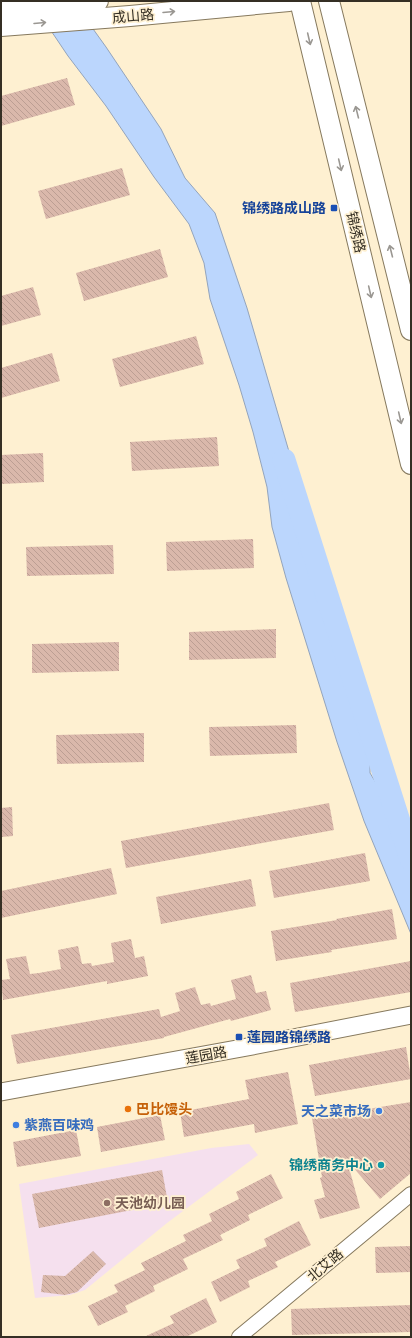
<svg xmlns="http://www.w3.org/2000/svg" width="412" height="1338" font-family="'Work Sans','Noto Sans SC',sans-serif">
  <defs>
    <pattern id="building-back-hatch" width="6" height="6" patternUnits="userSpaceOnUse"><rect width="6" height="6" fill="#dab8ab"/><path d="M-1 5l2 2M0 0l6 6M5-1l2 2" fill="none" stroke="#bc9e93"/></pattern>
  </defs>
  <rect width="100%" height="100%" fill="#fef0d1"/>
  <!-- education -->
  <path fill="#f5e0ee" d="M 249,1144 L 258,1155 L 167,1223 L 85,1290 L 70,1295 L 35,1298 L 19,1184 L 211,1148 Z"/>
  <!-- water -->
  <path fill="#bbd6fd" stroke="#93a4bc" d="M 31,1 L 73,1 L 106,47 L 161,129 L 185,178 L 215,213 L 247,308 L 290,455 L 290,480 L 370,731 L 370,773 L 399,821 L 411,859 L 411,934 L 364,821 L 337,742 L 286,578 L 272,527 L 267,487 L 253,432 L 239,385 L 210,299 L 204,263 L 189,224 L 154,177 L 106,106 L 68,56 Z"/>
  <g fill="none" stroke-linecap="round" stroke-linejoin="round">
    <!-- river -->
    <path stroke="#bbd6fd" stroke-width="23" d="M 284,460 L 411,859"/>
  </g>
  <!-- building -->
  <g fill="url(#building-back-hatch)">
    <path d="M 67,78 L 75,105 L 1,126 L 1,96 Z"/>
    <path d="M 122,168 L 130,195 L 46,219 L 38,191 Z"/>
    <path d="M 160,249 L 168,277 L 84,301 L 76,273 Z"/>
    <path d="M 33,287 L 41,315 L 1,326 L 1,296 Z"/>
    <path d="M 196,336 L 204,364 L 120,387 L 112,359 Z"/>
    <path d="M 52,353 L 60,381 L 1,398 L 1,368 Z"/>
    <path d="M 217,437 L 219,466 L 132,471 L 130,442 Z"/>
    <path d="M 43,453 L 44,482 L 1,484 L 1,455 Z"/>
    <path d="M 253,539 L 254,568 L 167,571 L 166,542 Z"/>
    <path d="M 113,545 L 114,574 L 27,576 L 26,547 Z"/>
    <path d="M 276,629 L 276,658 L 189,660 L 189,632 Z"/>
    <path d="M 119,642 L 119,671 L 32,673 L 32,644 Z"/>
    <path d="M 296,725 L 297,753 L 210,756 L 209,727 Z"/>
    <path d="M 144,733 L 144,762 L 57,764 L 56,735 Z"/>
    <path d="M 329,803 L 334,830 L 126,868 L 121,841 Z"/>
    <path d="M 12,807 L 13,836 L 1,837 L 1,808 Z"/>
    <path d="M 365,853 L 370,881 L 274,898 L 269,871 Z"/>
    <path d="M 111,868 L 117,894 L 1,918 L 1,891 Z"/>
    <path d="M 251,879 L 256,906 L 161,924 L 156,897 Z"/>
    <path d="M 392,909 L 397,939 L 331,950 L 332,952 L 276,961 L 271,931 L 337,920 L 336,919 Z"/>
    <path d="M 131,939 L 135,958 L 144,956 L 148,976 L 107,984 L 107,981 L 3,1000 L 1,980 L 10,979 L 6,959 L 26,956 L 30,974 L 39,973 L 61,969 L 58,950 L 78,946 L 82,964 L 91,963 L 92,966 L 114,962 L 111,943 Z"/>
    <path d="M 411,961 L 411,992 L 295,1012 L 290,983 Z"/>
    <path d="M 251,975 L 256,993 L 266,991 L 271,1010 L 231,1021 L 230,1019 L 164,1037 L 164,1038 L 17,1064 L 11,1035 L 159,1009 L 161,1017 L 180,1011 L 175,993 L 195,987 L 201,1005 L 210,1003 L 211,1006 L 236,999 L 231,980 Z"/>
    <path d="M 406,1047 L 411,1079 L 315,1096 L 309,1065 Z"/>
    <path d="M 288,1072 L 298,1124 L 255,1133 L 254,1124 L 184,1137 L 180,1112 L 249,1099 L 245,1080 Z"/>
    <path d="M 411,1102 L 411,1173 L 380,1199 L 347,1160 L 360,1208 L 320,1219 L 314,1200 L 325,1197 L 320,1178 L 322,1177 L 312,1118 Z"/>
    <path d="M 160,1115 L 165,1140 L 101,1152 L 97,1127 Z"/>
    <path d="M 76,1130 L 81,1156 L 17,1167 L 13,1142 Z"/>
    <path d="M 162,1170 L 168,1203 L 39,1228 L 32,1194 Z"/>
    <path d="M 271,1174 L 283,1198 L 248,1215 L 250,1220 L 220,1235 L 223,1240 L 183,1259 L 188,1269 L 153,1286 L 155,1291 L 125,1306 L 128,1312 L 98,1326 L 88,1306 L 118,1292 L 114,1285 L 145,1270 L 141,1263 L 186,1241 L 183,1235 L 212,1221 L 209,1214 L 239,1199 L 236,1192 Z"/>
    <path d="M 299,1221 L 311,1245 L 275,1262 L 278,1267 L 248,1281 L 250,1287 L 220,1302 L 211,1282 L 240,1268 L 236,1260 L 267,1246 L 264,1239 Z"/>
    <path d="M 411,1246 L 411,1272 L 376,1273 L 375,1247 Z"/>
    <path d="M 93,1251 L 106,1264 L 77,1292 L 65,1295 L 41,1292 L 43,1275 L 65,1276 Z"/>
    <path d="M 206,1298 L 217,1322 L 186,1337 L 144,1337 L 174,1323 L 170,1316 Z"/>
    <path d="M 411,1305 L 411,1332 L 292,1335 L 291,1309 Z"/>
  </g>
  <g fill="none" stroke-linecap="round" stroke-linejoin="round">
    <defs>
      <path id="minor" d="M 239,1337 L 411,1194"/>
      <path id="tertiary" d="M 1,1092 L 242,1048 L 411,1015"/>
      <g id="secondary">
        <path d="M 300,1 L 411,464"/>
        <path d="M 329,1 L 411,330"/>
        <path d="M 1,9 L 98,1"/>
        <path d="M 1,26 L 130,16 L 289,1"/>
      </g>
    </defs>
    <!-- minor casing -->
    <use href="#minor" stroke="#86795e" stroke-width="16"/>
    <!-- tertiary casing -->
    <use href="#tertiary" stroke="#86795e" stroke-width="19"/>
    <!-- secondary casing -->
    <use href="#secondary" stroke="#86795e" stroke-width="22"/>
    <!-- minor -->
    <use href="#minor" stroke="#fff" stroke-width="14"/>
    <!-- tertiary -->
    <use href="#tertiary" stroke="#fff" stroke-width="17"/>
    <!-- secondary -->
    <use href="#secondary" stroke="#fff" stroke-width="20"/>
  </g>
  <!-- one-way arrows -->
  <defs><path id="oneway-shaft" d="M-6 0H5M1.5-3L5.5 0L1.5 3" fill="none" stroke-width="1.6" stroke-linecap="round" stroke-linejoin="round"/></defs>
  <g stroke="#9a9792">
    <use href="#oneway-shaft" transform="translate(169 12) rotate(-5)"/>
    <use href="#oneway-shaft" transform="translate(40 23) rotate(-5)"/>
    <use href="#oneway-shaft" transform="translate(309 39) rotate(77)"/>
    <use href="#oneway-shaft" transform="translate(357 112) rotate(-104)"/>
    <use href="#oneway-shaft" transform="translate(340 165) rotate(77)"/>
    <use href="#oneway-shaft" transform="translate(391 251) rotate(-104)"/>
    <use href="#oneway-shaft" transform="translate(370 292) rotate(77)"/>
    <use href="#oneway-shaft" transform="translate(400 418) rotate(77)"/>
  </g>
  <!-- markers -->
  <g fill="#1a4fb4" stroke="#fef0d1" stroke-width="1.5">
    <rect x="330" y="204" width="8" height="8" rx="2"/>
    <rect x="235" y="1033" width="8" height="8" rx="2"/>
  </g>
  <circle fill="#e8710a" stroke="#fef0d1" stroke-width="1.5" cx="128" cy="1109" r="4"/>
  <g fill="#3f7fe0" stroke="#fef0d1" stroke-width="1.5">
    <circle cx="379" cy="1111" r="4"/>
    <circle cx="16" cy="1125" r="4"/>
  </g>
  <circle fill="#0f9aa8" stroke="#fef0d1" stroke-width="1.5" cx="381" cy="1165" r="4"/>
  <circle fill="#8d6e63" stroke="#fef0d1" stroke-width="1.5" cx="107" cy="1203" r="4"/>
  <g text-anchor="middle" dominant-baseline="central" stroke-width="3.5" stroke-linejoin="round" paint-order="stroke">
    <!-- street labels -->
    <g font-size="14" fill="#352f24" stroke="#fef0d1">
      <text transform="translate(133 16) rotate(-5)">成山路</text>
      <text transform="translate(356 232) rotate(77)">锦绣路</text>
      <text transform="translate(206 1055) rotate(-10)">莲园路</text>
      <text transform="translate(325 1265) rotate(-40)">北艾路</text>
    </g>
    <!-- transit labels -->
    <g font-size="14" font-weight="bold" fill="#164399" stroke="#fef0d1" text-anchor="end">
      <text x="326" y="208">锦绣路成山路</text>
      <text x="247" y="1037" text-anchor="start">莲园路锦绣路</text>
    </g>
    <!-- food labels -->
    <g font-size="14" font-weight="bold" fill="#c56008" stroke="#fef0d1" text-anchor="start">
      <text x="136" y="1109">巴比馒头</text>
    </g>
    <!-- shop labels -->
    <g font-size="14" font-weight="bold" fill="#366cbe" stroke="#fef0d1" text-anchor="end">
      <text x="371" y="1111">天之菜市场</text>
      <text x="24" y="1125" text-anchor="start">紫燕百味鸡</text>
    </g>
    <!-- culture labels -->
    <g font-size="14" font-weight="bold" fill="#0d838f" stroke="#fef0d1" text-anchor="end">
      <text x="373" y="1165">锦绣商务中心</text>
    </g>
    <!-- education labels -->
    <g font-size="14" font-weight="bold" fill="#785e54" stroke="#fef0d1" text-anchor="start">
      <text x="115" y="1203">天池幼儿园</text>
    </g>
  </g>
  <!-- border -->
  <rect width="412" height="1338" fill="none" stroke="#352f24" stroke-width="4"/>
</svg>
